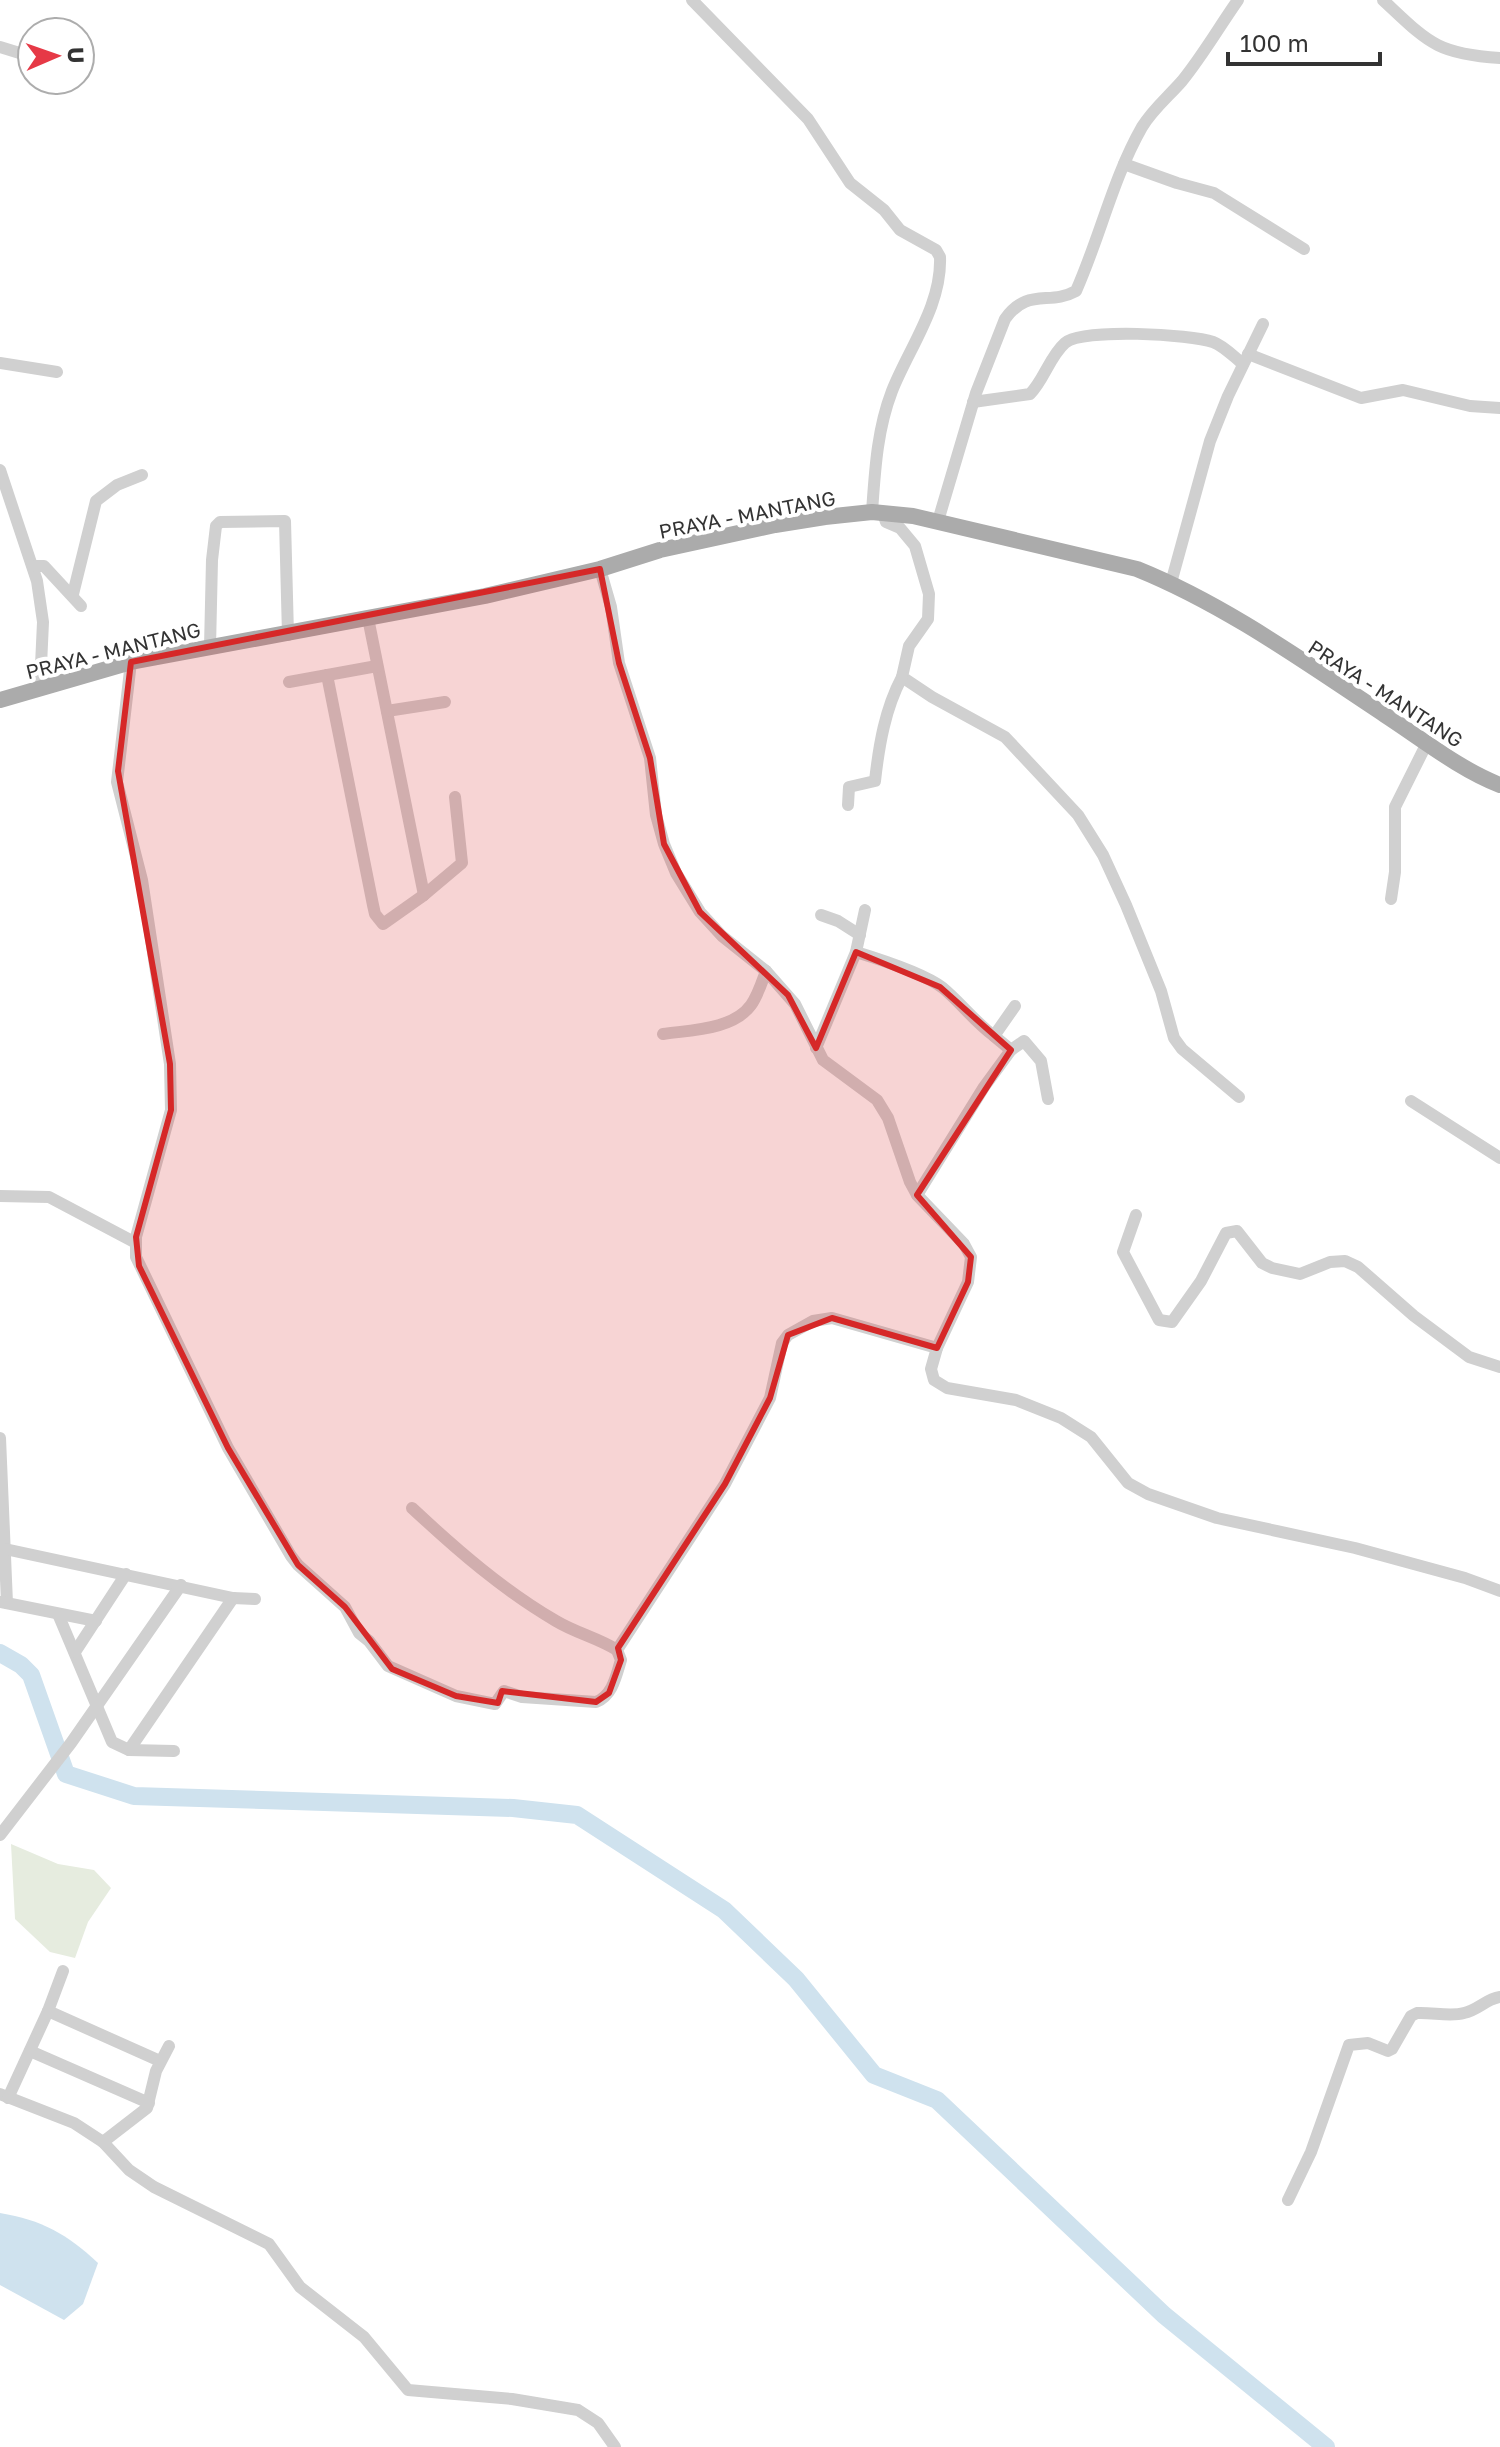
<svg xmlns="http://www.w3.org/2000/svg" width="1500" height="2447" font-family="'Golos Text',sans-serif">
  <rect width="100%" height="100%" fill="#fff"/>
  <!-- green -->
  <path fill="#e6ecdf" d="M 11,1844 L 58,1864 L 94,1870 L 111,1888 L 88,1922 L 75,1958 L 50,1952 L 15,1919 Z"/>
  <!-- water -->
  <path fill="#cfe2ee" d="M 0,2213 C 42,2220 67,2234 98,2263 L 83,2304 L 64,2320 L 0,2285 Z"/>
  <g fill="none" stroke-linecap="round" stroke-linejoin="round">
    <!-- river -->
    <path stroke="#cfe2ee" stroke-width="18" d="M 0,1653 L 21,1665 L 31,1675 L 66,1774 L 134,1796 L 513,1808 L 577,1815 L 724,1910 L 796,1979 L 874,2075 L 937,2100 L 1164,2315 L 1326,2447"/>
    <!-- minor -->
    <g stroke="#d0d0d0" stroke-width="12">
      <path d="M 692,0 L 808,119 L 850,183 L 884,210 L 900,230 L 936,250 L 940,257 C 942,305 909,348 892,391 C 877,430 875,470 872,512"/>
      <path d="M 1383,0 C 1428,42 1436,54 1500,58"/>
      <path d="M 0,47 L 26,55"/>
      <path d="M 1124,164 L 1177,183 L 1214,193 L 1304,249"/>
      <path d="M 1248,354 L 1361,398 L 1403,390 L 1470,406 L 1500,408"/>
      <path d="M 0,363 L 57,372"/>
      <path d="M 973,402 L 1030,394 C 1044,380 1050,356 1065,343 C 1082,328 1191,334 1213,342 C 1224,346 1234,357 1243,364"/>
      <path d="M 0,470 L 37,581 L 43,622 L 40,687"/>
      <path d="M 883,513 L 886,522 L 900,528 L 915,546 L 929,594 L 928,619 L 909,646 L 902,677 L 932,697 L 1005,737 L 1078,815 L 1103,855 L 1126,905 L 1161,991 L 1174,1038 L 1182,1049 L 1239,1097"/>
      <path d="M 938,521 L 976,393 L 1005,319 C 1028,287 1049,306 1076,291 C 1100,237 1113,178 1142,127 C 1153,109 1169,96 1182,81 C 1203,55 1219,27 1238,0"/>
      <path d="M 34,566 L 44,566 L 81,606"/>
      <path d="M 600,569 L 611,607 L 619,663 L 650,758 L 656,815 L 664,844 L 676,873 L 700,912 L 722,936 L 766,971 L 795,1004 L 823,1060 L 877,1100 L 888,1118 L 910,1182 L 917,1195 L 964,1244 L 971,1257 L 968,1282 L 937,1348 L 931,1369 L 934,1380 L 947,1388 L 1016,1400 L 1061,1418 L 1091,1437 L 1128,1483 L 1148,1494 L 1217,1518 L 1355,1548 L 1465,1578 L 1500,1591"/>
      <path d="M 1171,583 L 1210,441 L 1228,396 L 1263,324"/>
      <path d="M 73,594 L 96,501 L 117,485 L 142,475"/>
      <path d="M 368,618 L 424,895"/>
      <path d="M 210,647 L 212,560 L 216,526 L 220,522 L 285,521 L 288,635"/>
      <path d="M 131,662 L 117,782 L 142,880 L 170,1064 L 171,1110 L 136,1237 L 136,1257 L 228,1448 L 291,1556 L 298,1565 L 345,1607 L 359,1633 L 369,1641 L 388,1666 L 456,1696 L 495,1704 L 504,1691 L 522,1697 L 596,1702 C 613,1695 616,1676 621,1660 L 617,1650 L 725,1484 L 770,1398 L 782,1343 L 788,1335 L 813,1321 L 832,1318 L 937,1348"/>
      <path d="M 327,675 L 373,905 L 375,914 L 383,924 L 424,895 L 462,863 L 455,797"/>
      <path d="M 289,682 L 377,666"/>
      <path d="M 387,711 L 445,702"/>
      <path d="M 848,805 L 849,787 L 875,781 C 879,745 885,709 902,677"/>
      <path d="M 1391,899 L 1395,872 L 1395,807 L 1427,743"/>
      <path d="M 821,915 L 838,921 L 860,935"/>
      <path d="M 856,952 C 879,959 925,974 943,988 C 961,1003 975,1022 994,1036"/>
      <path d="M 663,1034 C 690,1030 733,1030 751,1005 C 758,995 762,982 766,971"/>
      <path d="M 816,1048 L 856,952 L 865,910"/>
      <path d="M 1011,1050 L 1024,1041 L 1041,1061 L 1048,1099"/>
      <path d="M 1411,1101 L 1500,1158"/>
      <path d="M 917,1195 L 984,1087 L 1011,1050 L 994,1036 L 1015,1006"/>
      <path d="M 0,1196 L 49,1197 L 136,1243"/>
      <path d="M 1136,1215 L 1123,1252 L 1159,1320 L 1172,1322 L 1201,1281 L 1226,1233 L 1237,1231 L 1262,1263 L 1272,1268 L 1300,1274 L 1330,1262 L 1345,1261 L 1358,1267 L 1414,1316 L 1469,1357 L 1500,1367"/>
      <path d="M 0,1438 L 7,1603"/>
      <path d="M 412,1508 C 457,1550 503,1590 556,1621 C 576,1633 598,1638 617,1650"/>
      <path d="M 5,1549 L 233,1598 L 255,1599"/>
      <path d="M 1,1602 L 96,1621"/>
      <path d="M 58,1614 L 112,1742 L 129,1750 L 174,1751"/>
      <path d="M 75,1652 L 126,1574"/>
      <path d="M 129,1750 L 233,1598"/>
      <path d="M 0,1835 L 71,1743 L 181,1585"/>
      <path d="M 48,2011 L 160,2061"/>
      <path d="M 30,2051 L 149,2103"/>
      <path d="M 0,2094 L 74,2123 L 103,2142 L 129,2170 L 154,2187 L 269,2244 L 300,2287 L 364,2337 L 408,2390 L 512,2399 L 578,2410 L 598,2423 L 615,2447"/>
      <path d="M 8,2098 L 48,2011 L 63,1971"/>
      <path d="M 103,2142 L 147,2108 L 156,2071 L 169,2046"/>
      <path d="M 1288,2200 L 1311,2152 L 1349,2045 L 1368,2043 L 1388,2051 L 1392,2049 L 1411,2016 L 1417,2013 C 1432,2012 1450,2017 1464,2013 C 1478,2010 1486,1999 1500,1997"/>
    </g>
    <!-- major -->
    <path stroke="#ababab" stroke-width="16" d="M 0,700 L 131,662 L 485,596 L 600,569 L 660,550 L 775,525 L 825,517 L 872,512 L 913,516 L 1137,569 C 1226,605 1306,663 1385,715 C 1422,739 1459,769 1500,785"/>
  </g>
  <!-- marked area -->
  <path fill="#d62828" fill-opacity="0.2" stroke="#d62828" stroke-width="6" stroke-linejoin="round" d="M 600,569 L 619,663 L 650,758 L 664,844 L 700,912 L 788,995 L 816,1048 L 856,952 L 940,987 L 1011,1050 L 917,1195 L 971,1257 L 968,1282 L 937,1348 L 832,1318 L 788,1335 L 770,1398 L 725,1484 L 618,1648 L 621,1660 L 609,1693 L 596,1702 L 502,1691 L 498,1703 L 456,1696 L 392,1669 L 345,1607 L 298,1565 L 228,1448 L 139,1266 L 136,1237 L 171,1110 L 170,1064 L 118,771 L 131,662 Z"/>
  <g text-anchor="middle" dominant-baseline="central" stroke-width="8" stroke-linejoin="round" paint-order="stroke">
    <!-- street labels -->
    <g font-size="20" fill="#333" stroke="#fff">
      <text transform="translate(747 514) rotate(-11)">PRAYA - MANTANG</text>
      <text transform="translate(113 650) rotate(-14)">PRAYA - MANTANG</text>
      <text transform="translate(1386 693) rotate(33)">PRAYA - MANTANG</text>
    </g>
  </g>
  <!-- north arrow -->
  <g transform="translate(56 56) rotate(88)"><circle r="38" fill="#ffffff" stroke="#adadad" stroke-width="2"/>
  <path d="M0-6L14 30L0 20L-14 30Z" fill="#e63946"/>
  <text y="-12" font-size="22" font-weight="bold" text-anchor="middle" fill="#333333">U</text>
  </g>
  <!-- scale -->
  <path d="M1228 52v12h152v-12" fill="none" stroke="#333333" stroke-width="4"/>
  <text x="1240" y="52" font-size="24" fill="#333333" stroke="#ffffff" stroke-width="6" paint-order="stroke">100 m</text>
</svg>
